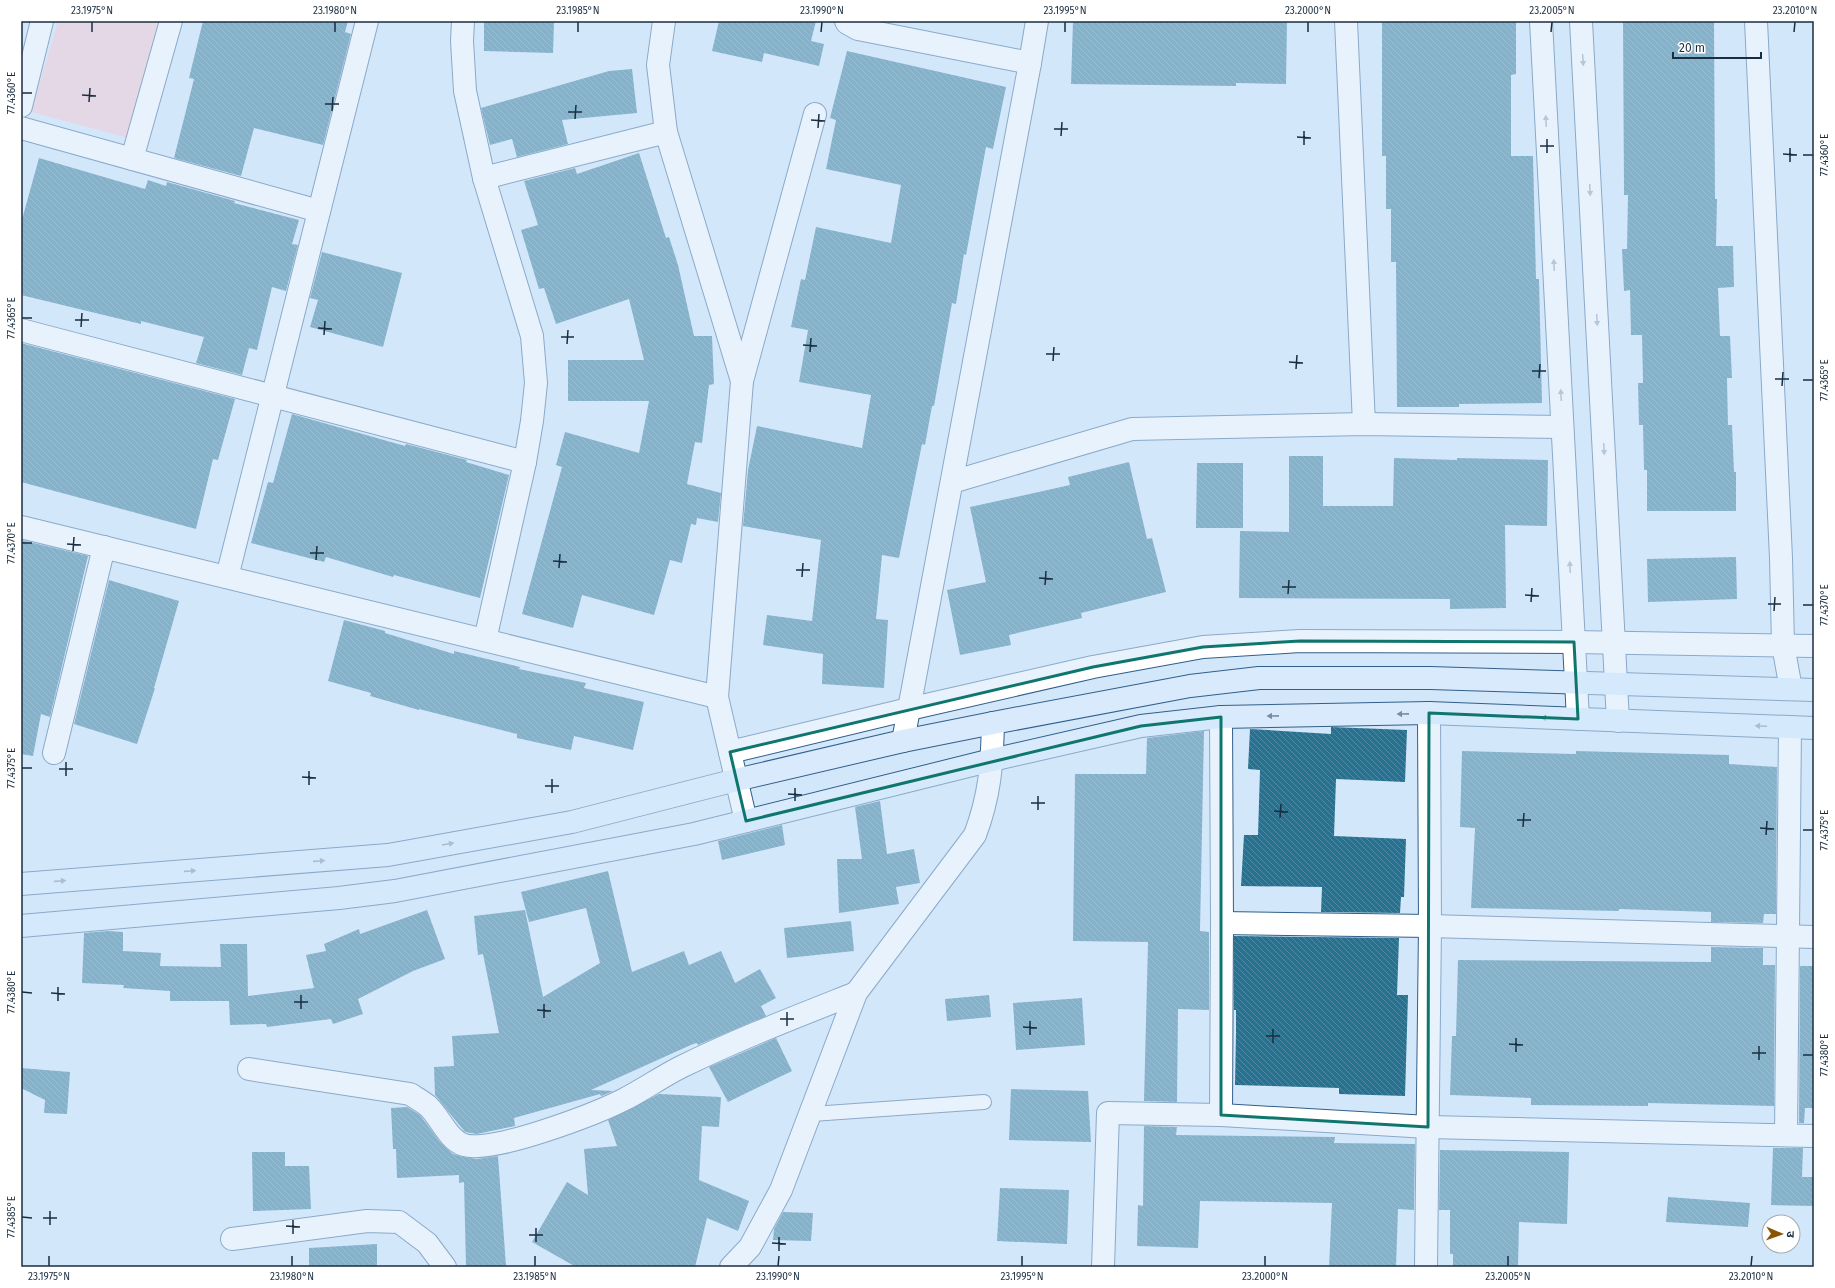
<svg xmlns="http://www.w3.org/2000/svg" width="1835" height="1288" font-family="'Fira Sans','Noto Sans Devanagari',sans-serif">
  <defs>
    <pattern id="building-back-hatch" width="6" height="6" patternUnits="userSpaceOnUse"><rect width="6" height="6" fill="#267290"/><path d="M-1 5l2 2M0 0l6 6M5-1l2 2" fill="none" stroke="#5289a0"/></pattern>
  </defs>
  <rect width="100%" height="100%" fill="#d3e7fb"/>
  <!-- green -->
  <path fill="#fbc5cd" d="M 58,21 L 161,21 L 128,138 L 31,112 Z"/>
  <!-- building -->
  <g fill="url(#building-back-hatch)">
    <path d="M 203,21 L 348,21 L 345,32 L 351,34 L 323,145 L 254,128 L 241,176 L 174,158 L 194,79 L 189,78 Z"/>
    <path d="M 484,21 L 554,21 L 553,53 L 484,51 Z"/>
    <path d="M 719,21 L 816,21 L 811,41 L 824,44 L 819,66 L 764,53 L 762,62 L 712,51 Z"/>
    <path d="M 1073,21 L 1287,21 L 1286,84 L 1236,83 L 1236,86 L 1071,84 Z"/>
    <path d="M 1382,21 L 1516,21 L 1516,74 L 1511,75 L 1511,156 L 1533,156 L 1536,279 L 1539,279 L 1542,403 L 1459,404 L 1459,407 L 1397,407 L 1396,262 L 1391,262 L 1391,209 L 1386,209 L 1386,156 L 1382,156 Z"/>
    <path d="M 1623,21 L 1714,21 L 1715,199 L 1717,199 L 1716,246 L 1733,246 L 1734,287 L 1718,288 L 1720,336 L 1730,336 L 1732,378 L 1727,378 L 1728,425 L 1732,425 L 1734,472 L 1736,472 L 1736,511 L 1647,511 L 1647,470 L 1644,470 L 1643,425 L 1639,425 L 1638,383 L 1643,383 L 1642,335 L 1631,335 L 1630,290 L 1624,291 L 1622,249 L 1627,249 L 1628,195 L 1624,195 Z"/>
    <path d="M 847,51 L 1006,87 L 993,149 L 986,147 L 966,255 L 964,254 L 956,304 L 952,303 L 934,406 L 932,406 L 925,445 L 922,444 L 899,558 L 882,555 L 876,619 L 888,620 L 884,688 L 822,684 L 823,654 L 763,645 L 767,615 L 812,621 L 821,540 L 743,526 L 748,470 L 757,426 L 862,448 L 871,395 L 799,382 L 808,330 L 791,327 L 801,279 L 805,280 L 816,227 L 891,243 L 901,185 L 826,169 L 836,120 L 830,118 Z"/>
    <path d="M 632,69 L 637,113 L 562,120 L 568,144 L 517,157 L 512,139 L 490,145 L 481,108 L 609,71 Z"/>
    <path d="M 639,153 L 666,238 L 669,237 L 678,265 L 694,336 L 712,336 L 714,384 L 709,385 L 702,443 L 695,442 L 687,484 L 721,493 L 718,522 L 697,518 L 696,525 L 691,524 L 682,563 L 670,560 L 654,615 L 582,595 L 573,628 L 522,614 L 562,467 L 556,465 L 565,432 L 639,453 L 649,401 L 568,401 L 568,360 L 644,360 L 629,299 L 556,324 L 544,288 L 539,289 L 521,230 L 538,225 L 524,181 L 575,168 L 577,174 Z"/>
    <path d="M 39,158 L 145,189 L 148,180 L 166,186 L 167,182 L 235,201 L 234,203 L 299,220 L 292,244 L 298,245 L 286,291 L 272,287 L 257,350 L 249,348 L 242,375 L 196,363 L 204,337 L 141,321 L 141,324 L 21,295 L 21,223 Z"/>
    <path d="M 322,252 L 402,273 L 383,347 L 310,327 L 318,300 L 310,298 Z"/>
    <path d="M 21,343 L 235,399 L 218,460 L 213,459 L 196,529 L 21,482 Z"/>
    <path d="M 292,414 L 405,446 L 406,444 L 467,460 L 466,462 L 509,475 L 480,598 L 394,575 L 393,577 L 326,557 L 324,562 L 251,543 L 268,482 L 273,483 Z"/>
    <path d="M 1289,456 L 1323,456 L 1323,506 L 1393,506 L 1394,458 L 1457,460 L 1457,458 L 1548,460 L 1547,526 L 1505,525 L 1506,608 L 1450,609 L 1450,599 L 1239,598 L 1240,531 L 1289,532 Z"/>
    <path d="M 1129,462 L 1147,539 L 1152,538 L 1166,592 L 1081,613 L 1082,618 L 1009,635 L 1011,645 L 960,655 L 947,590 L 986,582 L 970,507 L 1070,485 L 1068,477 Z"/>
    <path d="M 1197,463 L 1243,463 L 1243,528 L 1196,528 Z"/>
    <path d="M 21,540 L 88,556 L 50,717 L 41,714 L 33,756 L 21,754 Z"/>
    <path d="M 1736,557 L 1737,599 L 1648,602 L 1647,559 Z"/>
    <path d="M 109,580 L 179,601 L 154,688 L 155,688 L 137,744 L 74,724 Z"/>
    <path d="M 344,620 L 385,631 L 385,633 L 454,654 L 454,651 L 520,667 L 519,669 L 586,683 L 584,688 L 644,702 L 633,750 L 574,736 L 571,750 L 517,738 L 517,734 L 419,709 L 419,710 L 370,696 L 371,693 L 328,681 Z"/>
    <path d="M 1331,727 L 1407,730 L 1405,782 L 1336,779 L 1334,836 L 1406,839 L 1404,897 L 1401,897 L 1400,913 L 1321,912 L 1322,887 L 1241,886 L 1244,835 L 1258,835 L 1260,770 L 1248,769 L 1250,729 L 1331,734 Z"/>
    <path d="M 1204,731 L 1200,931 L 1209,932 L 1209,1010 L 1178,1009 L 1177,1102 L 1144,1101 L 1148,942 L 1073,941 L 1075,774 L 1146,774 L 1147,738 Z"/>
    <path d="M 1462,751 L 1576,754 L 1576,751 L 1729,755 L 1729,764 L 1777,767 L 1776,914 L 1764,914 L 1763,923 L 1711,922 L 1711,912 L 1619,909 L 1619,911 L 1471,908 L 1475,828 L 1460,827 Z"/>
    <path d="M 880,801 L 887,854 L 914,849 L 920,883 L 896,887 L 899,904 L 839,913 L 837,859 L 862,859 L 855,807 Z"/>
    <path d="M 782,825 L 785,845 L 722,860 L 718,841 Z"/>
    <path d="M 608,871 L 632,972 L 684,951 L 689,965 L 721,951 L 735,983 L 760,969 L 776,998 L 761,1006 L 766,1016 L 698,1045 L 697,1043 L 693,1044 L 591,1090 L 613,1091 L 604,1095 L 601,1096 L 600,1094 L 514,1118 L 515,1126 L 477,1134 L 465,1132 L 435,1095 L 434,1067 L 454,1066 L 452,1036 L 499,1033 L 483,954 L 478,955 L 474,916 L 525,910 L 543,997 L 600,963 L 586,908 L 529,922 L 521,892 Z"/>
    <path d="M 427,910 L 445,959 L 413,971 L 358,999 L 363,1014 L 333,1024 L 331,1019 L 267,1027 L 266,1024 L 230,1025 L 229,1001 L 170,1001 L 170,991 L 123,988 L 124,985 L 82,983 L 84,933 L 108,931 L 123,932 L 123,951 L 161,953 L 160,966 L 221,967 L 220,944 L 247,944 L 248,996 L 314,988 L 306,955 L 326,951 L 324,944 L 359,929 L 360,934 Z"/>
    <path d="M 851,921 L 854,951 L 787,958 L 784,928 Z"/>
    <path d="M 1234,936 L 1399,938 L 1397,995 L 1408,995 L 1405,1096 L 1339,1094 L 1339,1088 L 1235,1085 L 1236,1033 L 1236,1010 L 1234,1010 Z"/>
    <path d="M 1711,947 L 1763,948 L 1763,965 L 1775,965 L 1774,1106 L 1648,1103 L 1648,1106 L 1531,1105 L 1531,1098 L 1450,1095 L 1452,1036 L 1456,1036 L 1458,960 L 1711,962 Z"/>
    <path d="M 1800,966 L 1814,966 L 1814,1108 L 1805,1108 L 1804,1123 L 1799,1123 Z"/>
    <path d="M 989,995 L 991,1017 L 947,1021 L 945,999 Z"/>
    <path d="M 1082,998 L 1085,1045 L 1016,1050 L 1013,1003 Z"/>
    <path d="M 776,1038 L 792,1071 L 728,1102 L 709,1067 Z"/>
    <path d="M 21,1068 L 70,1072 L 67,1114 L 44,1113 L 45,1100 L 21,1088 Z"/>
    <path d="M 1011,1089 L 1088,1091 L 1091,1142 L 1009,1140 Z"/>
    <path d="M 659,1094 L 721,1097 L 719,1127 L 702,1126 L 699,1180 L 749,1201 L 738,1231 L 707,1218 L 695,1267 L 576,1267 L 532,1242 L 567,1182 L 588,1195 L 584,1149 L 617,1146 L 608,1120 Z"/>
    <path d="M 407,1107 L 420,1115 L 440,1142 L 453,1154 L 463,1157 L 477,1159 L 498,1156 L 506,1266 L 466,1267 L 464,1182 L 459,1183 L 459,1175 L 397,1178 L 396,1149 L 393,1149 L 391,1108 Z"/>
    <path d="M 1144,1126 L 1177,1127 L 1176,1135 L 1335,1137 L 1334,1143 L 1415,1144 L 1414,1210 L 1398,1209 L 1396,1267 L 1329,1267 L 1332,1203 L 1200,1201 L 1198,1248 L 1137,1246 L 1138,1205 L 1143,1206 Z"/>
    <path d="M 1773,1148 L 1803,1148 L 1802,1177 L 1814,1177 L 1814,1206 L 1771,1205 Z"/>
    <path d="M 1440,1150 L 1569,1152 L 1567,1224 L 1519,1222 L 1518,1267 L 1453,1267 L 1453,1254 L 1450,1254 L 1450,1210 L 1439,1210 Z"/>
    <path d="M 252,1152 L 285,1152 L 285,1166 L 309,1166 L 311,1209 L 253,1211 Z"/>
    <path d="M 1000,1188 L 1069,1190 L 1067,1244 L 997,1241 Z"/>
    <path d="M 1668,1197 L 1750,1203 L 1748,1227 L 1666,1222 Z"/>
    <path d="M 783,1212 L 813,1213 L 811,1241 L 773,1240 L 774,1229 Z"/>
    <path d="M 377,1244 L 377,1267 L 309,1267 L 309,1248 Z"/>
  </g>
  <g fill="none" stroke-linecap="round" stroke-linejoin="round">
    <defs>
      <path id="lane" d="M 812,1114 L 984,1102"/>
      <g id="street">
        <path d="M 463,21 L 462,41 L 465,91 L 484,178 L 532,336 L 536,383 L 532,421 L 525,462 L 485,640"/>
        <path d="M 664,21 L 658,65 L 666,132 L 742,381"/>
        <path d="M 846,21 L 847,23 L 858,29 L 1030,63 L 903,741"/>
        <path d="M 1346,21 L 1364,424"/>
        <path d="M 1541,21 L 1578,719"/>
        <path d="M 1581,21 L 1618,721"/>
        <path d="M 1756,21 L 1781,558 L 1783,645 L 1791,689"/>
        <path d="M 1030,63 L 1037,21"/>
        <path d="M 21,106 L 42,21"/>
        <path d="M 21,128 L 319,211"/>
        <path d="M 132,159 L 171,21"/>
        <path d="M 484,178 L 666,132"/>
        <path d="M 21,330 L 525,462"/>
        <path d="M 952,482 L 1132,429 L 1364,424 L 1562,427"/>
        <path d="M 21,527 L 717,697"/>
        <path d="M 227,577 L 367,21"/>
        <path d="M 1221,717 L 1222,923 L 1221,1115"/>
        <path d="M 730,752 L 909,709 L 1093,667 L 1203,647 L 1300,641 L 1574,642 L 1814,646"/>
        <path d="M 54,753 L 104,547"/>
        <path d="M 746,821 L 717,697 L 742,381 L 815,114"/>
        <path d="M 1222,923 L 1430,926 L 1814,937"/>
        <path d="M 249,1069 L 410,1094 C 416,1098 422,1101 428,1106 C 440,1117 448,1140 464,1145 C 492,1154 595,1114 623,1100 C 643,1090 661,1077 681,1067 C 738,1039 798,1016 856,993"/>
        <path d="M 1786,1135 L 1790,727"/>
        <path d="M 232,1239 L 367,1221 L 399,1222 L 427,1243 L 445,1267"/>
        <path d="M 731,1267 L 750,1247 L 781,1190 L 856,993 L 975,835 C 990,795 992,765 993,723"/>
        <path d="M 1103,1267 L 1108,1113 L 1221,1115 L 1428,1127 L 1814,1136"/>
        <path d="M 1426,1267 L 1430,926 L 1429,713"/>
      </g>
      <g id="secondary">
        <path d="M 21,884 L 388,855 L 572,822 L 736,780 L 903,741 L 993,723 L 1190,686 L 1259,678 L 1430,678 L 1814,690"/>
        <path d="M 21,926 L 339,898 L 395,891 L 694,834 L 992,760 L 1141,726 L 1221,717 L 1429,713 L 1814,728"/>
      </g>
    </defs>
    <!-- lane casing -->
    <use href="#lane" stroke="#315f8a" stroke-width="16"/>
    <!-- street casing -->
    <use href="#street" stroke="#315f8a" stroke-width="24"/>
    <!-- secondary casing -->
    <use href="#secondary" stroke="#315f8a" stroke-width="24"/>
    <!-- lane -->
    <use href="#lane" stroke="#fff" stroke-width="14"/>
    <!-- street -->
    <use href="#street" stroke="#fff" stroke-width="22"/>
    <!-- secondary -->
    <use href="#secondary" stroke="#d8eafc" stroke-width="22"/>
  </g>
  <!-- one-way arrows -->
  <defs><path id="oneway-solid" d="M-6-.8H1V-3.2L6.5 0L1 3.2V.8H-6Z"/></defs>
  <g fill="#98a1aa">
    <use href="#oneway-solid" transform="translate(1583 60) rotate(87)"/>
    <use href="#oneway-solid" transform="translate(1546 121) rotate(-93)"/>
    <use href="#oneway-solid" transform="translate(1590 190) rotate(87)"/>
    <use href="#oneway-solid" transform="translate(1554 265) rotate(-93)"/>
    <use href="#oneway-solid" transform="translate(1597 320) rotate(87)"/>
    <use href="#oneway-solid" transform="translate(1561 395) rotate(-93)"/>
    <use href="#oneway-solid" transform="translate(1604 449) rotate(87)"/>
    <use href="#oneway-solid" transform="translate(1570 567) rotate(-93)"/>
  </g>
  <g fill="#798c9e">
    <use href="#oneway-solid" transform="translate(1403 714) rotate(179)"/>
    <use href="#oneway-solid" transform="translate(1273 716) rotate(179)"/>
    <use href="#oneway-solid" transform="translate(1547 718) rotate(-178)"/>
    <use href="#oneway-solid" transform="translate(1761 726) rotate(-178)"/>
    <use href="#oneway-solid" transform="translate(448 844) rotate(-10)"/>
    <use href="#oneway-solid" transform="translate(319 861) rotate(-4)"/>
    <use href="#oneway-solid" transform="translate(190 871) rotate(-4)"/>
    <use href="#oneway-solid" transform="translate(60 881) rotate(-4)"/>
  </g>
  <!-- marked area -->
  <path d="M0 0H1835V1288H0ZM 1300,641 L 1574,642 L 1578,719 L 1429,713 L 1428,1127 L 1221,1115 L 1221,717 L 1141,726 L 746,821 L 730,752 L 1093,667 L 1203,647 Z" fill="#d3e7fb" fill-opacity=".55" fill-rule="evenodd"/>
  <path fill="none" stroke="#0f766e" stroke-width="3" stroke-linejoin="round" d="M 1300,641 L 1574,642 L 1578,719 L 1429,713 L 1428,1127 L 1221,1115 L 1221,717 L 1141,726 L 746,821 L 730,752 L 1093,667 L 1203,647 Z"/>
  <!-- ticks -->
  <path fill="none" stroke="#1a2e41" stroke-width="1.5" d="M 92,32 L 92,22M 335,32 L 335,22M 578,32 L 578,22M 821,32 L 822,22M 1065,32 L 1065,22M 1308,32 L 1308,22M 1551,32 L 1552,22M 1794,32 L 1795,22M 22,93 L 32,93M 82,95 L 96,96M 89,102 L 90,88M 325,104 L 339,104M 332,111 L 333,97M 568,112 L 582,112M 575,119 L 576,105M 811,120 L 825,121M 818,128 L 819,114M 1054,129 L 1068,129M 1061,136 L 1062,122M 1297,137 L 1311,138M 1304,145 L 1304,131M 1540,146 L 1554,146M 1547,153 L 1547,139M 1783,154 L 1797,155M 1803,155 L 1813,155M 1790,162 L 1790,148M 22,318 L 32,318M 75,320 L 89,320M 81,327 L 82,313M 318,328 L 332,329M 324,335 L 325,321M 561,337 L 574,337M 567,344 L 568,330M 803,345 L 817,346M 810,352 L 811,338M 1046,354 L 1060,354M 1053,361 L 1054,347M 1289,362 L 1303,363M 1296,369 L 1297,355M 1532,371 L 1546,371M 1539,378 L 1540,364M 1775,379 L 1789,379M 1803,380 L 1813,380M 1782,386 L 1783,372M 22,543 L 32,543M 67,544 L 81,545M 73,551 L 74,537M 310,553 L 324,553M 316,560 L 317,546M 553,561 L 567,562M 559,568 L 560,554M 796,570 L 810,570M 802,577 L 803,563M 1039,578 L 1053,579M 1045,585 L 1046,571M 1282,587 L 1296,587M 1288,594 L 1289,580M 1525,595 L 1539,596M 1531,602 L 1532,588M 1768,604 L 1781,604M 1803,605 L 1813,605M 1774,611 L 1775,597M 22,768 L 32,768M 59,769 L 73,769M 66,776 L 66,762M 302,777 L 316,778M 309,785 L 309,771M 545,786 L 559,786M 552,793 L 552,779M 788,794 L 802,795M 795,801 L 795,788M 1031,803 L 1045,803M 1038,810 L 1038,796M 1274,811 L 1288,812M 1280,818 L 1281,804M 1517,820 L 1531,820M 1523,827 L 1524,813M 1760,828 L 1774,829M 1803,830 L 1813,830M 1766,835 L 1767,821M 22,992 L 32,993M 51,993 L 65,994M 58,1001 L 58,987M 294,1002 L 308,1002M 301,1009 L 301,995M 537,1010 L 551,1011M 544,1018 L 544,1004M 780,1019 L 794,1019M 787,1026 L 787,1012M 1023,1027 L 1037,1028M 1030,1035 L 1030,1021M 1266,1036 L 1280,1036M 1273,1043 L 1273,1029M 1509,1044 L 1523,1045M 1516,1052 L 1516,1038M 1752,1053 L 1766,1053M 1803,1055 L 1813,1055M 1759,1060 L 1759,1046M 22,1217 L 32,1218M 43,1218 L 57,1218M 50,1225 L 50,1211M 286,1226 L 300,1227M 293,1234 L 293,1220M 529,1235 L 543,1235M 536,1242 L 536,1228M 772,1243 L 786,1244M 779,1251 L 779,1237M 49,1266 L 49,1256M 292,1266 L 292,1256M 535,1266 L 535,1256M 778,1266 L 779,1256M 1022,1266 L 1022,1256M 1265,1266 L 1265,1256M 1508,1266 L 1508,1256M 1751,1266 L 1752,1256"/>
  <!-- border -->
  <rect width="1835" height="1288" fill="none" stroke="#ffffff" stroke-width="44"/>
  <!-- north arrow -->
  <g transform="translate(1781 1234) rotate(92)"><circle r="19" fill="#ffffff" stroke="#a3abb3"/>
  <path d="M0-3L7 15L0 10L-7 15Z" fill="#8b5604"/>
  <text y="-6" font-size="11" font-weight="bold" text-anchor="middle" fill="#1a2e41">उ</text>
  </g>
  <!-- scale -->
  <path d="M1673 52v6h88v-6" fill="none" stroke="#1a2e41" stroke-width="2"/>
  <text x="1679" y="52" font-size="12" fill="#1a2e41" stroke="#ffffff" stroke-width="3" paint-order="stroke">20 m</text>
  <rect x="22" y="22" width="1791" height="1244" fill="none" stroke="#1a2e41" stroke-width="1.5"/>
  <g font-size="10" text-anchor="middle" fill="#1a2e41">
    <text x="92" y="14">23.1975°N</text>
    <text x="335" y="14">23.1980°N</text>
    <text x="578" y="14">23.1985°N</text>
    <text x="822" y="14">23.1990°N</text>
    <text x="1065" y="14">23.1995°N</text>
    <text x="1308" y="14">23.2000°N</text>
    <text x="1552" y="14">23.2005°N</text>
    <text x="1795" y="14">23.2010°N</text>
    <text transform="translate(11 93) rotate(-90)" y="4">77.4360°E</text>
    <text transform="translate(1824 155) rotate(-90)" y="4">77.4360°E</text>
    <text transform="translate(11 318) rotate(-90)" y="4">77.4365°E</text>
    <text transform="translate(1824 380) rotate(-90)" y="4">77.4365°E</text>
    <text transform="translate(11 543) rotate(-90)" y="4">77.4370°E</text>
    <text transform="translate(1824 605) rotate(-90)" y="4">77.4370°E</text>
    <text transform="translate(11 768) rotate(-90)" y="4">77.4375°E</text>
    <text transform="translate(1824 830) rotate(-90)" y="4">77.4375°E</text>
    <text transform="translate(11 992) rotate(-90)" y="4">77.4380°E</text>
    <text transform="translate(1824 1055) rotate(-90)" y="4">77.4380°E</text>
    <text transform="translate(11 1217) rotate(-90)" y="4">77.4385°E</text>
    <text x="49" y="1280">23.1975°N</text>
    <text x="292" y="1280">23.1980°N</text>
    <text x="535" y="1280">23.1985°N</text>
    <text x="778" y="1280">23.1990°N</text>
    <text x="1022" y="1280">23.1995°N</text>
    <text x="1265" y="1280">23.2000°N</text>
    <text x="1508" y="1280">23.2005°N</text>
    <text x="1751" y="1280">23.2010°N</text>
  </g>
</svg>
